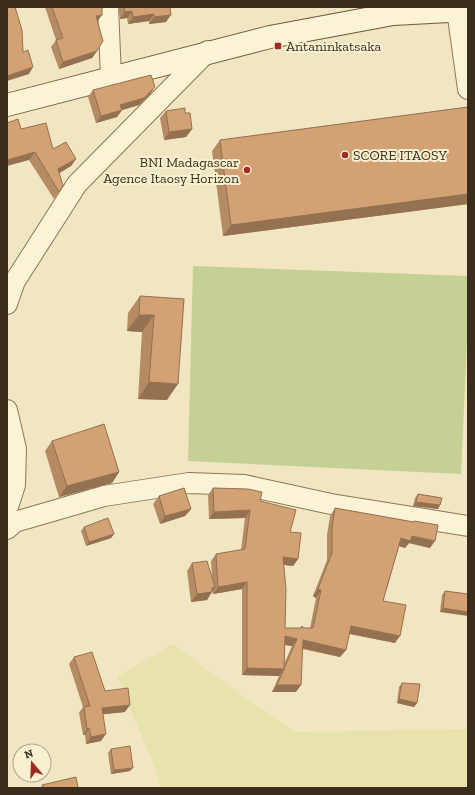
<svg xmlns="http://www.w3.org/2000/svg" width="475" height="795" font-family="'Zilla Slab',serif">
  <rect width="100%" height="100%" fill="#f1e6c1"/>
  <!-- farmland -->
  <path fill="#e7e3ad" d="M 173,644 L 240,694 L 295,732 L 468,729 L 468,788 L 161,788 L 153,763 L 117,677 Z"/>
  <!-- green -->
  <path fill="#c4d094" d="M 193,266 L 468,276 L 468,319 L 461,474 L 188,461 Z"/>
  <g fill="none" stroke-linecap="round" stroke-linejoin="round">
    <defs>
      <g id="street">
        <path d="M 108,7 L 111,77"/>
        <path d="M 457,10 L 468,89"/>
        <path d="M 7,304 L 15,281 L 77,184 L 208,51"/>
        <path d="M 7,410 L 16,449 L 15,485 L 7,510"/>
        <path d="M 7,529 L 15,522 L 104,496 L 189,483 L 244,485 L 331,504 L 468,526"/>
      </g>
      <path id="secondary" d="M 7,105 L 270,37 L 393,14 L 468,10"/>
    </defs>
    <!-- street casing -->
    <use href="#street" stroke="#8c7757" stroke-width="22"/>
    <!-- secondary casing -->
    <use href="#secondary" stroke="#6e583a" stroke-width="24"/>
    <!-- street -->
    <use href="#street" stroke="#fbf3d5" stroke-width="20"/>
    <!-- secondary -->
    <use href="#secondary" stroke="#fbf3d5" stroke-width="22"/>
  </g>
  <!-- wall -->
  <g fill="#b58b64" fill-rule="evenodd">
    <path d="M 45,7 L 102,7 L 97,21 L 97,51 L 92,58 L 59,69 L 51,47 L 56,40 Z"/>
    <path d="M 118,7 L 170,7 L 166,22 L 149,24 L 149,21 L 128,24 L 127,18 L 120,19 Z"/>
    <path d="M 155,87 L 150,94 L 139,105 L 122,110 L 117,117 L 96,123 L 88,97 L 93,90 Z"/>
    <path d="M 468,107 L 468,204 L 223,236 L 212,151 L 220,140 Z"/>
    <path d="M 166,111 L 185,113 L 192,129 L 186,137 L 164,140 L 160,118 Z"/>
    <path d="M 21,129 L 53,149 L 76,159 L 71,166 L 59,173 L 63,186 L 54,199 L 29,160 Z"/>
    <path d="M 140,296 L 184,299 L 167,400 L 138,399 L 142,332 L 127,331 L 128,313 Z"/>
    <path d="M 52,441 L 119,472 L 112,483 L 59,497 L 45,451 Z"/>
    <path d="M 213,488 L 260,501 L 290,532 L 298,559 L 293,566 L 284,565 L 285,628 L 301,628 L 302,626 L 303,628 L 310,628 L 316,598 L 313,596 L 327,560 L 327,535 L 330,516 L 335,508 L 414,522 L 414,521 L 430,548 L 409,543 L 405,548 L 399,546 L 383,601 L 395,643 L 349,634 L 346,650 L 340,657 L 302,649 L 296,692 L 272,692 L 279,676 L 242,675 L 242,589 L 213,594 L 212,591 L 207,600 L 191,602 L 187,571 L 192,563 L 212,576 L 211,561 L 216,554 L 241,550 L 245,518 L 209,519 L 208,495 ZM 285,645 L 292,646 L 284,664 Z"/>
    <path d="M 418,494 L 440,505 L 438,509 L 413,506 L 415,498 Z"/>
    <path d="M 159,496 L 191,509 L 185,516 L 160,524 L 153,504 Z"/>
    <path d="M 84,527 L 114,534 L 111,538 L 86,546 L 81,531 Z"/>
    <path d="M 445,591 L 468,594 L 440,612 L 442,595 Z"/>
    <path d="M 74,657 L 125,712 L 103,714 L 101,741 L 86,744 L 85,735 L 83,735 L 79,713 L 83,707 L 69,664 Z"/>
    <path d="M 402,683 L 417,703 L 414,707 L 397,703 L 399,687 Z"/>
    <path d="M 111,749 L 130,771 L 111,774 L 108,753 Z"/>
  </g>
  <!-- shaded-wall -->
  <g fill="#937151">
    <path d="M 132,11 L 127,18 L 120,19 L 125,12 Z"/>
    <path d="M 154,14 L 149,21 L 128,24 L 133,17 Z"/>
    <path d="M 102,15 L 97,22 L 96,16 Z"/>
    <path d="M 171,15 L 166,22 L 149,24 L 154,17 Z"/>
    <path d="M 97,51 L 92,58 L 59,69 L 63,62 Z"/>
    <path d="M 33,67 L 29,74 L 7,81 L 7,76 Z"/>
    <path d="M 155,87 L 150,94 L 139,105 L 115,112 L 120,105 Z"/>
    <path d="M 122,110 L 117,117 L 96,123 L 101,116 Z"/>
    <path d="M 192,129 L 186,137 L 164,140 L 169,132 Z"/>
    <path d="M 35,152 L 29,160 L 7,166 L 7,160 Z"/>
    <path d="M 76,159 L 71,166 L 53,177 L 58,169 Z"/>
    <path d="M 468,194 L 468,204 L 223,236 L 231,225 Z"/>
    <path d="M 139,315 L 154,315 L 142,332 L 127,331 Z"/>
    <path d="M 149,382 L 178,384 L 167,400 L 138,399 Z"/>
    <path d="M 119,472 L 112,483 L 59,497 L 67,486 Z"/>
    <path d="M 416,502 L 440,505 L 438,509 L 413,506 Z"/>
    <path d="M 191,509 L 185,516 L 160,524 L 165,516 Z"/>
    <path d="M 250,510 L 245,518 L 209,519 L 214,512 Z"/>
    <path d="M 114,534 L 111,538 L 86,546 L 89,542 Z"/>
    <path d="M 412,536 L 435,541 L 430,548 L 409,543 L 405,548 L 396,545 L 401,538 Z"/>
    <path d="M 283,557 L 298,559 L 293,566 L 278,564 Z"/>
    <path d="M 247,582 L 242,589 L 213,594 L 218,587 Z"/>
    <path d="M 215,587 L 207,600 L 191,602 L 197,594 L 212,588 Z"/>
    <path d="M 318,589 L 321,590 L 316,598 L 313,596 Z"/>
    <path d="M 443,608 L 468,612 L 468,616 L 440,612 Z"/>
    <path d="M 351,626 L 400,636 L 395,643 L 346,633 Z"/>
    <path d="M 285,636 L 297,639 L 292,646 L 280,644 Z"/>
    <path d="M 303,640 L 346,650 L 340,657 L 298,647 Z"/>
    <path d="M 247,668 L 284,669 L 279,676 L 242,675 Z"/>
    <path d="M 277,685 L 301,685 L 296,692 L 272,692 Z"/>
    <path d="M 399,699 L 417,703 L 414,707 L 397,703 Z"/>
    <path d="M 130,705 L 125,712 L 97,715 L 102,708 Z"/>
    <path d="M 89,728 L 85,735 L 83,735 L 87,729 Z"/>
    <path d="M 106,734 L 101,741 L 86,744 L 91,737 Z"/>
    <path d="M 133,768 L 130,771 L 111,774 L 114,770 Z"/>
  </g>
  <!-- building -->
  <g fill="#d2a274" stroke="#937151">
    <path d="M 7,7 L 15,7 L 22,30 L 23,52 L 28,50 L 33,67 L 7,76 Z"/>
    <path d="M 52,7 L 102,7 L 102,15 L 96,16 L 103,41 L 97,51 L 63,62 L 56,40 L 63,38 Z"/>
    <path d="M 124,7 L 170,7 L 171,15 L 154,17 L 154,14 L 133,17 L 132,11 L 125,12 Z"/>
    <path d="M 151,75 L 155,87 L 144,98 L 120,105 L 122,110 L 101,116 L 93,90 Z"/>
    <path d="M 468,107 L 468,194 L 231,225 L 220,140 Z"/>
    <path d="M 185,108 L 185,113 L 190,113 L 192,129 L 169,132 L 166,111 Z"/>
    <path d="M 18,119 L 21,129 L 46,123 L 53,149 L 66,142 L 76,159 L 58,169 L 63,186 L 59,192 L 35,152 L 7,160 L 7,123 Z"/>
    <path d="M 140,296 L 184,299 L 178,384 L 149,382 L 154,315 L 139,315 Z"/>
    <path d="M 104,424 L 119,472 L 67,486 L 52,441 Z"/>
    <path d="M 184,488 L 191,509 L 165,516 L 159,496 Z"/>
    <path d="M 213,488 L 248,489 L 262,492 L 260,501 L 296,510 L 290,532 L 301,533 L 298,559 L 283,557 L 286,589 L 285,628 L 301,628 L 302,626 L 303,628 L 313,628 L 321,590 L 318,589 L 332,553 L 332,528 L 335,508 L 414,522 L 414,521 L 438,525 L 435,541 L 412,536 L 410,541 L 401,538 L 383,601 L 406,605 L 400,636 L 351,626 L 346,650 L 303,640 L 301,685 L 277,685 L 297,639 L 285,636 L 284,669 L 247,668 L 247,582 L 218,587 L 216,554 L 245,549 L 250,510 L 214,512 Z"/>
    <path d="M 418,494 L 442,498 L 440,505 L 416,502 Z"/>
    <path d="M 108,518 L 114,534 L 89,542 L 84,527 Z"/>
    <path d="M 207,561 L 215,587 L 212,588 L 212,592 L 197,594 L 192,563 Z"/>
    <path d="M 445,591 L 468,594 L 468,612 L 443,608 Z"/>
    <path d="M 92,652 L 105,691 L 128,688 L 130,705 L 102,708 L 106,734 L 91,737 L 89,728 L 87,729 L 84,707 L 90,706 L 74,657 Z"/>
    <path d="M 402,683 L 420,684 L 417,703 L 399,699 Z"/>
    <path d="M 130,746 L 133,768 L 114,770 L 111,749 Z"/>
    <path d="M 76,777 L 78,788 L 43,788 L 42,785 Z"/>
  </g>
  <!-- markers -->
  <g fill="#a02b22" stroke="#f8f0d1" stroke-width="1.5">
    <rect x="274" y="42" width="8" height="8" rx="2"/>
    <circle cx="345" cy="155" r="4"/>
    <circle cx="247" cy="170" r="4"/>
  </g>
  <g text-anchor="middle" dominant-baseline="central" stroke-width="4" stroke-linejoin="round" paint-order="stroke">
    <!-- poi labels -->
    <g font-size="14" fill="#3a2d1c" stroke="#f8f0d1" text-anchor="start">
      <text x="286" y="46">Antaninkatsaka</text>
      <text x="353" y="155">SCORE ITAOSY</text>
      <text x="239" y="162" text-anchor="end">BNI Madagascar<tspan x="239" dy="16">Agence Itaosy Horizon</tspan></text>
    </g>
  </g>
  <!-- border -->
  <rect width="475" height="795" fill="none" stroke="#3a2d1c" stroke-width="16"/>
  <!-- north arrow -->
  <g transform="translate(32 763) rotate(341)"><circle r="19" fill="#f8f0d1" stroke="#aca289"/>
  <path d="M0-3L7 15L0 10L-7 15Z" fill="#a02b22"/>
  <text y="-6" font-size="11" font-weight="bold" text-anchor="middle" fill="#3a2d1c">N</text>
  </g>
</svg>
